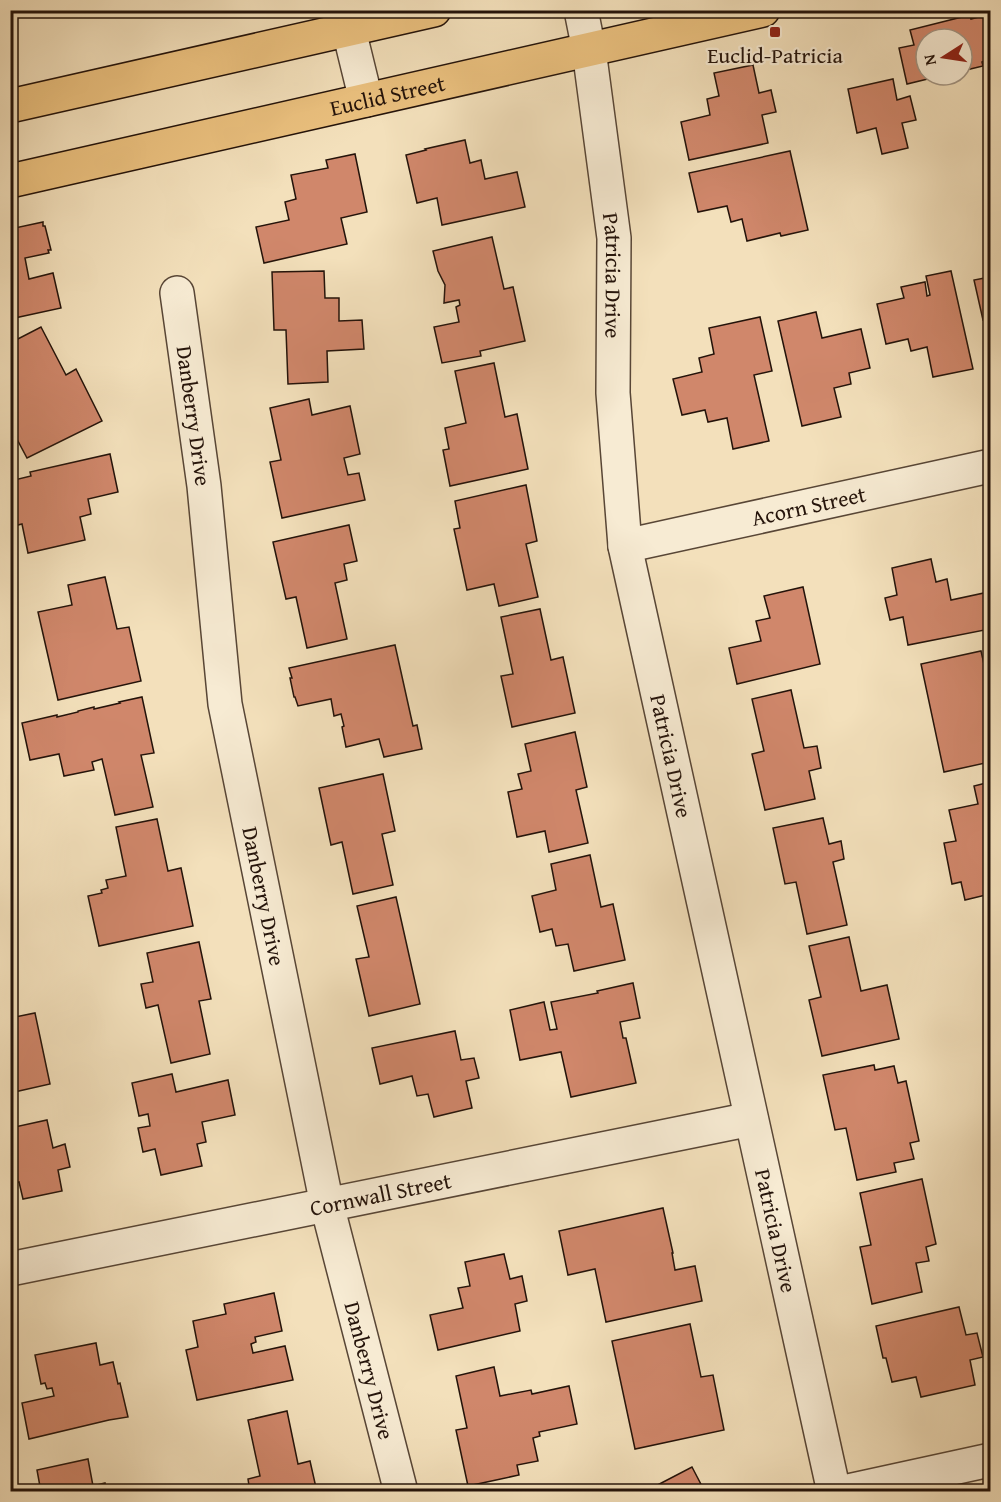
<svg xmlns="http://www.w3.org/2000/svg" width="1001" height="1502" font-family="'Gentium Book Plus',serif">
  <rect width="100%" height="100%" fill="#f3e0bb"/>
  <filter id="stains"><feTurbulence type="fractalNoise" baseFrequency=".00333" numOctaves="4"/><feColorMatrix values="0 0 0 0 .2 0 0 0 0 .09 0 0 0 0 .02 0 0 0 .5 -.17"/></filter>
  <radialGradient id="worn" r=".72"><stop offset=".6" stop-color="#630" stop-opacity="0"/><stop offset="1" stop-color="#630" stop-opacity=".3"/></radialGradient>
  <!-- building -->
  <g fill="#d0876b" stroke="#24130a" stroke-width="1.5">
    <path d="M 990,14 L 990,54 L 987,55 L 988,60 L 982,62 L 983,66 L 962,71 L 962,39 L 926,39 L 926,75 L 944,75 L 907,84 L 899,48 L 914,45 L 910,30 L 970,15 L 971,19 Z"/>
    <path d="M 753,65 L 759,93 L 771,90 L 776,112 L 762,115 L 768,143 L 689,160 L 681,122 L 710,115 L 707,99 L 719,96 L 714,73 Z"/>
    <path d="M 893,79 L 897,100 L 910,96 L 916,120 L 902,123 L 908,148 L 882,154 L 876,128 L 857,133 L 848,89 Z"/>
    <path d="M 465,140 L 470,163 L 481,160 L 485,179 L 517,172 L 525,207 L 442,225 L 437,198 L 417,203 L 406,155 L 426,150 L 425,149 Z"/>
    <path d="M 790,151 L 808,230 L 781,236 L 780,233 L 747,241 L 742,219 L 731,222 L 727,206 L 698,212 L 689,173 Z"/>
    <path d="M 355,154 L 367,212 L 341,218 L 347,244 L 264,263 L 256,227 L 289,220 L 285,202 L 296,199 L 291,175 L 328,168 L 326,160 Z"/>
    <path d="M 43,222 L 43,226 L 45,226 L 51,250 L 48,250 L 49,253 L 25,258 L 29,279 L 53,273 L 61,308 L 10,319 L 10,229 Z"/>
    <path d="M 492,237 L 504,289 L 513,287 L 525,341 L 480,351 L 481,356 L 442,363 L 434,327 L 459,322 L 456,307 L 460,305 L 459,300 L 444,303 L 445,285 L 438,271 L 433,251 Z"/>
    <path d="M 324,271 L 325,298 L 339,298 L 339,321 L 362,320 L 364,349 L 327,351 L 328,382 L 288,384 L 286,330 L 274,330 L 272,272 Z"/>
    <path d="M 951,271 L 973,369 L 933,377 L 927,347 L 911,351 L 908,339 L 886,344 L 877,304 L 904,298 L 901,287 L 925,282 L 927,296 L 930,295 L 926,276 Z"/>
    <path d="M 990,277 L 990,318 L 983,320 L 974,280 Z"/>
    <path d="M 816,312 L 822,338 L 861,329 L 870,368 L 849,373 L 851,384 L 834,388 L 841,417 L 802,426 L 778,321 Z"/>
    <path d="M 760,317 L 772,371 L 754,375 L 769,441 L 733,449 L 727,418 L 708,422 L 705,410 L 682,415 L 673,379 L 702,372 L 699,358 L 714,354 L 709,328 Z"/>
    <path d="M 41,327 L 66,375 L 76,369 L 102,421 L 27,458 L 10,426 L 10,343 Z"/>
    <path d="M 494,363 L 505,417 L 517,414 L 528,469 L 450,486 L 443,450 L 449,449 L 445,428 L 466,423 L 455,371 Z"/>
    <path d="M 309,399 L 312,415 L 350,406 L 360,454 L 344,458 L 348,475 L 359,473 L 365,500 L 282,518 L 270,462 L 281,460 L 270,408 Z"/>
    <path d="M 110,454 L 118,492 L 88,499 L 91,514 L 80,517 L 85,540 L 28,553 L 22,524 L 14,526 L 10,510 L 10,481 L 31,476 L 30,472 Z"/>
    <path d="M 526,485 L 537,541 L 526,544 L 538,597 L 499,606 L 494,584 L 467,590 L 454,529 L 460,528 L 455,501 Z"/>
    <path d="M 349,525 L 357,561 L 344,564 L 347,580 L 335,583 L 347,639 L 307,648 L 296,597 L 286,599 L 273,542 Z"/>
    <path d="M 931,559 L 936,582 L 947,579 L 951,600 L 984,593 L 990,620 L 990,629 L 908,645 L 903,617 L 890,620 L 885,598 L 897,595 L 892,568 Z"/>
    <path d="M 105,577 L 117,629 L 129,627 L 141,681 L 58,700 L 38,612 L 72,605 L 68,585 Z"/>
    <path d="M 803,587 L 820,664 L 737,684 L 729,648 L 761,641 L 756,621 L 770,618 L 764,596 Z"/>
    <path d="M 540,609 L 551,660 L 563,657 L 575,713 L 512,727 L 501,676 L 513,674 L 501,617 Z"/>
    <path d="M 395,645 L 413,726 L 417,725 L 422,749 L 384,757 L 379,739 L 346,747 L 342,727 L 344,726 L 341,714 L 334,716 L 331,699 L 298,706 L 295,697 L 294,697 L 290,678 L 292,678 L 289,668 Z"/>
    <path d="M 981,651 L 988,682 L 990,682 L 990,762 L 944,772 L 921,664 Z"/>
    <path d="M 791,690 L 804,748 L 817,746 L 821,768 L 809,771 L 815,799 L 765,810 L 752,754 L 764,751 L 752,699 Z"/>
    <path d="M 142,697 L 154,753 L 141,755 L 153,807 L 115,815 L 102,759 L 92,762 L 94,770 L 64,776 L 59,754 L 30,760 L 22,723 L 57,715 L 57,717 L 78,712 L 78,711 L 94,707 L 94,709 L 120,703 L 119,702 Z"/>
    <path d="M 575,732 L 587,787 L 576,790 L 588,843 L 549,852 L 545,831 L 517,837 L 508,792 L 522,789 L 518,774 L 531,771 L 525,744 Z"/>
    <path d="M 383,774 L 395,831 L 382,834 L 393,885 L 353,894 L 342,842 L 331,845 L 319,788 Z"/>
    <path d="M 990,782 L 990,894 L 965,900 L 961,882 L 952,884 L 944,843 L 956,841 L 949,810 L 978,804 L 974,786 Z"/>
    <path d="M 823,818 L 829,844 L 841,841 L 844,859 L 833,862 L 847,925 L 807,934 L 796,882 L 785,884 L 773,828 Z"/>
    <path d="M 157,819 L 168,871 L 181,868 L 193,926 L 99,946 L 88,896 L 102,893 L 101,890 L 108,888 L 106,880 L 126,876 L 116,827 Z"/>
    <path d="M 590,855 L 601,907 L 613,904 L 625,960 L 574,971 L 568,944 L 556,946 L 552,929 L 540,932 L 532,896 L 556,890 L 551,864 Z"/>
    <path d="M 396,897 L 420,1004 L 369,1016 L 356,959 L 369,957 L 357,906 Z"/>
    <path d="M 849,937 L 861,991 L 887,985 L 899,1039 L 822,1056 L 809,1000 L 821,997 L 809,946 Z"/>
    <path d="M 199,942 L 211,999 L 199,1001 L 210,1054 L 171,1063 L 158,1005 L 146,1008 L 141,984 L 153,982 L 147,953 Z"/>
    <path d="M 633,983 L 640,1018 L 620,1022 L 623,1038 L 626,1038 L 636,1083 L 571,1097 L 561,1052 L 520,1060 L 510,1010 L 544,1002 L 550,1030 L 557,1029 L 551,1002 L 598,993 L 597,991 Z"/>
    <path d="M 35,1013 L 50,1084 L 10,1093 L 10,1018 Z"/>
    <path d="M 455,1031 L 461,1060 L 474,1058 L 479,1078 L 466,1081 L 472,1108 L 434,1117 L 428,1094 L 417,1096 L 412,1076 L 380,1084 L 372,1048 Z"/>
    <path d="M 874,1065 L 875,1070 L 894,1066 L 898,1083 L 906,1081 L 919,1141 L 910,1143 L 914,1159 L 894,1163 L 896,1172 L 857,1180 L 846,1128 L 835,1130 L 823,1075 Z"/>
    <path d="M 172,1074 L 176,1092 L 228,1080 L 235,1115 L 202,1122 L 206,1142 L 197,1144 L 202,1166 L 161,1175 L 155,1149 L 143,1152 L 138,1128 L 150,1126 L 148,1114 L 139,1116 L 132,1083 Z"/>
    <path d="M 47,1120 L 53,1148 L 65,1144 L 70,1167 L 58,1170 L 62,1191 L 23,1199 L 19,1182 L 10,1184 L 10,1128 Z"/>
    <path d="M 922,1179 L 936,1244 L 926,1247 L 929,1261 L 916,1263 L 922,1292 L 872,1304 L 860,1247 L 871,1245 L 860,1193 Z"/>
    <path d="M 663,1208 L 673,1253 L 672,1253 L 675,1270 L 695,1266 L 702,1301 L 606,1322 L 595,1269 L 568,1275 L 559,1231 Z"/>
    <path d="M 504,1254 L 510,1279 L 522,1276 L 527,1301 L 515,1304 L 520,1331 L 438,1350 L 430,1315 L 463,1308 L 458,1288 L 470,1286 L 465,1262 Z"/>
    <path d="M 274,1293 L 282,1331 L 255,1337 L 256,1342 L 251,1344 L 253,1353 L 285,1346 L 293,1380 L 197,1400 L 186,1350 L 198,1347 L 193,1321 L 226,1314 L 224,1304 Z"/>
    <path d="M 959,1307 L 966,1335 L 977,1333 L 983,1357 L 970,1360 L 975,1385 L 921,1397 L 916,1377 L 892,1382 L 886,1358 L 883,1358 L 876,1326 Z"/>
    <path d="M 690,1324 L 701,1377 L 713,1375 L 724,1430 L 635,1449 L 612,1341 Z"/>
    <path d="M 96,1343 L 100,1365 L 113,1362 L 118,1384 L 120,1383 L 128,1417 L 109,1420 L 29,1439 L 22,1403 L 54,1396 L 52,1388 L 47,1389 L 45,1383 L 41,1384 L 35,1355 Z"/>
    <path d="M 494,1367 L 500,1396 L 531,1390 L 532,1394 L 569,1386 L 577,1424 L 539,1432 L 540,1436 L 533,1438 L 538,1461 L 517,1465 L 519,1475 L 468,1486 L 456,1430 L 467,1428 L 456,1376 Z"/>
    <path d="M 287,1411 L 298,1464 L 310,1461 L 317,1492 L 250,1492 L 248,1479 L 260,1476 L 248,1420 Z"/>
    <path d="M 88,1459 L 93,1486 L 105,1483 L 107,1492 L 41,1492 L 37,1470 Z"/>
    <path d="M 692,1467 L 705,1492 L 646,1491 Z"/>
  </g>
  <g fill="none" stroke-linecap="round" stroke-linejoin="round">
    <defs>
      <g id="minor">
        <path d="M 344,10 L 366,100"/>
        <path id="s1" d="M 581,10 L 589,50 L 614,238 L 613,393 L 625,546 L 834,1492"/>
        <path id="s2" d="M 177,293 L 204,486 L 225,704 L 327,1205 L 401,1492"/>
        <path id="s3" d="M 625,546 L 990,466"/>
        <path id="s4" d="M 10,1269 L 751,1119"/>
        <path d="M 843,1492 L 990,1460"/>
      </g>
      <g id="major">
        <path d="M 10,106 L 434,10"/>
        <path id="s5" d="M 10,181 L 763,10"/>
      </g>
    </defs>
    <!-- minor casing -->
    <use href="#minor" stroke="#584636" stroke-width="36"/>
    <!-- major casing -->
    <use href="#major" stroke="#24130a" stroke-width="36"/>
    <!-- minor -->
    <use href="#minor" stroke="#f7ebd3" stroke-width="33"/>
    <!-- major -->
    <use href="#major" stroke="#eac07e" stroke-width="33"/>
  </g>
  <!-- markers -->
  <rect fill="#8f2418" stroke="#f7ebd3" stroke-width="2" x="769" y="26" width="12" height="12" rx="3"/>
  <g text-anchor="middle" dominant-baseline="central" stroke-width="4.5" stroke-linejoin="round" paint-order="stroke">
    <!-- poi labels -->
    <g font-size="22" fill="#24130a" stroke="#f7ebd3">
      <text x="775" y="55">Euclid-Patricia</text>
    </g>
    <!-- street labels -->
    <g font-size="22" fill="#24130a" stroke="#f7ebd3">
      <text stroke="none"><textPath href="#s5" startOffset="387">Euclid Street</textPath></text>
      <text stroke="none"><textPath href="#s1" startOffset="268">Patricia Drive</textPath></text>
      <text stroke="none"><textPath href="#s2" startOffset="124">Danberry Drive</textPath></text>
      <text stroke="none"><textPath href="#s3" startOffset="188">Acorn Street</textPath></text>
      <text stroke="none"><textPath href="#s1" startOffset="754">Patricia Drive</textPath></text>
      <text stroke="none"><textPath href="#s2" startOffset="610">Danberry Drive</textPath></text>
      <text stroke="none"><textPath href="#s4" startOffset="378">Cornwall Street</textPath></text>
      <text stroke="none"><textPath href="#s1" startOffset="1240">Patricia Drive</textPath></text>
      <text stroke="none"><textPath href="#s2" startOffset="1096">Danberry Drive</textPath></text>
    </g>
  </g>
  <!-- margin -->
  <rect width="1001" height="1502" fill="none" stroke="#f3e0bb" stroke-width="36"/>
  <rect x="12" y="12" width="977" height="1478" fill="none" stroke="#24130a" stroke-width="3"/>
  <rect x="18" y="18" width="965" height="1466" fill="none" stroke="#24130a" stroke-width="1.5"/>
  <!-- north arrow -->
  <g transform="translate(944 57) rotate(258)"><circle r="28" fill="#f7ebd3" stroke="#a39583" stroke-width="1.5"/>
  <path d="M0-4.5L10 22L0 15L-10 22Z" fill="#8f2418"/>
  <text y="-9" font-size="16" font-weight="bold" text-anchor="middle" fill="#24130a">N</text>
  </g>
  <rect width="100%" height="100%" filter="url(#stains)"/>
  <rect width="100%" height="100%" fill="url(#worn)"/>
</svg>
